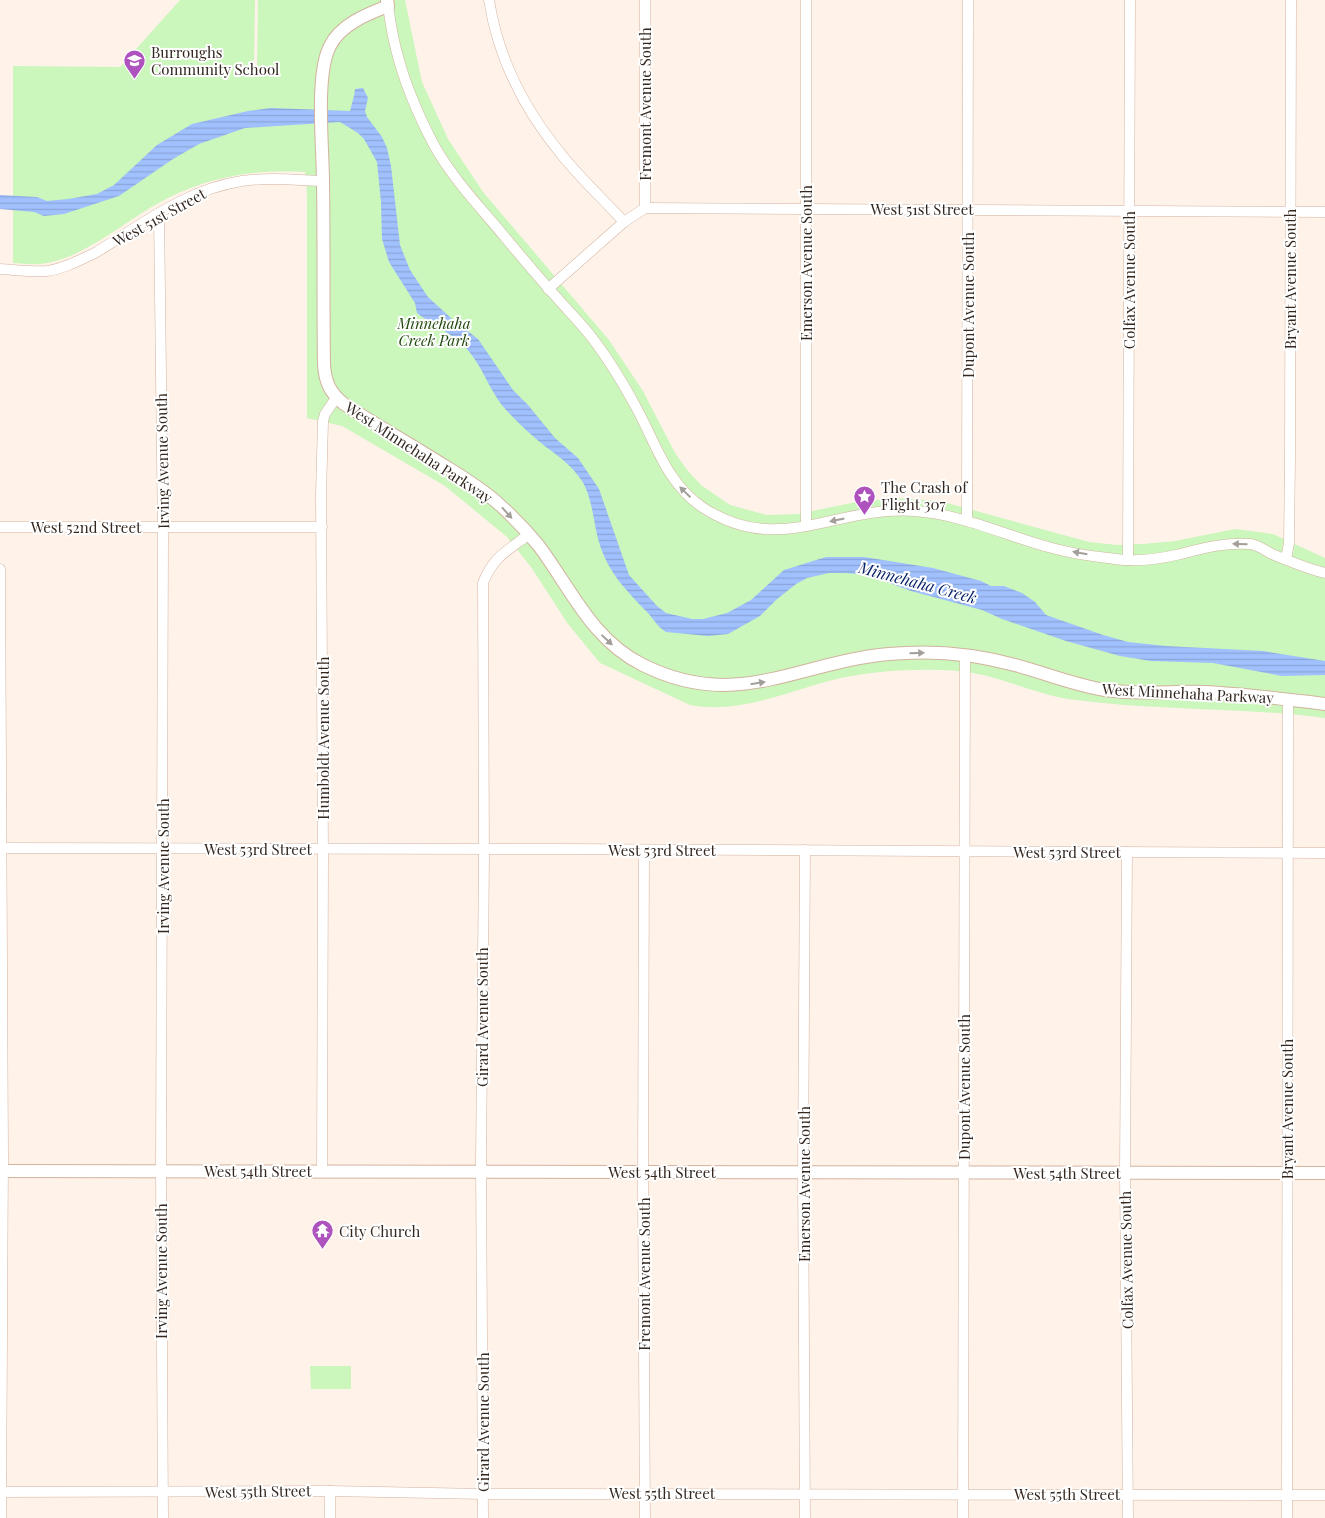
<svg xmlns="http://www.w3.org/2000/svg" width="1325" height="1518" font-family="'Playfair Display',serif">
  <defs>
    <pattern id="water-rules" width="6" height="5" patternUnits="userSpaceOnUse" patternTransform="scale(1.25)"><rect width="6" height="5" fill="#a0c0fe"/><path d="M0 2.5h6" fill="none" stroke="#8aa5d9"/></pattern>
  </defs>
  <rect width="100%" height="100%" fill="#fff2e9"/>
  <!-- park -->
  <g fill="#cbf6bc">
    <path d="M 180,0 L 255,0 L 254,67 L 257,67 L 258,0 L 405,0 L 422,82 L 448,139 L 483,192 L 609,340 L 643,391 L 675,453 L 688,471 L 701,485 L 730,505 L 767,515 L 798,514 L 856,502 L 896,498 L 940,501 L 1089,542 L 1117,545 L 1143,544 L 1175,541 L 1235,529 L 1273,534 L 1325,558 L 1325,718 C 1243,707 1158,711 1076,700 C 1041,696 1007,679 973,673 C 955,670 935,669 916,670 C 891,670 866,673 841,678 C 792,689 742,715 690,705 L 600,663 L 568,624 L 531,567 L 507,537 L 445,486 L 342,426 L 307,418 L 307,194 L 305,172 C 254,170 215,175 168,198 C 129,217 84,260 40,264 C 31,265 21,263 13,263 L 13,66 L 120,67 Z"/>
    <path d="M 310,1366 L 351,1366 L 351,1389 L 311,1389 Z"/>
  </g>
  <!-- water -->
  <path fill="url(#water-rules)" d="M 363,88 L 368,98 L 365,111 L 367,117 L 382,137 L 387,148 L 391,166 L 400,245 L 410,270 L 428,297 L 452,319 L 478,339 L 513,390 L 528,405 L 555,438 L 578,458 L 599,489 L 629,575 L 657,606 L 666,613 L 692,619 L 703,619 L 727,613 L 751,600 L 784,570 L 826,557 L 864,557 L 933,568 L 981,581 L 991,586 L 1004,586 L 1022,593 L 1035,602 L 1046,615 L 1103,635 L 1128,642 L 1166,646 L 1263,651 L 1325,661 L 1325,675 L 1282,676 L 1213,663 L 1151,661 L 1120,656 L 1066,641 L 1002,619 L 982,610 L 911,591 L 884,581 L 857,574 L 845,573 L 829,573 L 807,578 L 796,584 L 776,600 L 760,616 L 728,634 L 708,636 L 666,632 C 658,627 654,620 648,613 C 627,591 608,573 599,542 C 593,522 593,499 582,481 C 572,466 560,457 546,447 C 532,436 519,424 507,411 C 491,394 485,372 471,354 C 458,336 434,326 417,313 L 415,303 L 389,262 L 382,239 L 381,202 L 377,162 L 364,139 L 358,133 L 340,122 L 245,128 L 199,144 L 173,159 L 119,196 L 64,214 L 44,216 L 34,212 L 0,209 L 0,195 L 37,197 L 47,201 L 68,199 L 97,194 L 114,185 L 157,145 L 192,124 L 248,111 L 271,108 L 350,111 L 354,96 L 355,89 Z"/>
  <g fill="none" stroke-linecap="round" stroke-linejoin="round">
    <defs>
      <g id="minor">
        <path d="M 489,0 C 498,58 524,109 561,154 C 580,178 603,199 624,222"/>
        <path d="M 645,0 L 645,208"/>
        <path d="M 806,0 L 806,526"/>
        <path d="M 388,6 C 390,20 392,34 396,49 C 404,82 419,117 435,147 C 454,180 480,207 504,236 C 528,265 552,293 578,321 C 599,344 622,381 637,409 C 656,444 667,483 702,507 C 779,558 835,505 914,511 C 962,514 1006,536 1052,548 C 1070,553 1089,556 1108,558 C 1130,562 1154,560 1176,555 C 1201,549 1224,542 1250,544 C 1259,545 1264,550 1272,554 C 1289,561 1308,569 1325,573"/>
        <path d="M 159,213 L 163,538 L 161,1171 L 163,1518"/>
        <path d="M 0,269 C 16,270 31,272 47,271 C 63,269 80,260 95,253 C 141,225 187,189 242,181 C 269,177 296,180 323,181"/>
        <path d="M 548,289 L 624,222 L 645,208 L 1325,212"/>
        <path d="M 967,521 L 968,0"/>
        <path d="M 0,527 L 322,527"/>
        <path d="M 1286,559 L 1289,543 L 1290,459 L 1291,0"/>
        <path d="M 1128,560 L 1130,0"/>
        <path d="M 0,569 L 3,1157 L 1,1518"/>
        <path d="M 0,848 L 561,849 L 1325,853"/>
        <path d="M 644,850 L 643,1187 L 645,1518"/>
        <path d="M 1127,852 L 1125,1173 L 1128,1518"/>
        <path d="M 322,1171 L 323,859 L 321,495 L 323,421 L 325,414 L 336,398"/>
        <path d="M 330,1491 L 330,1518"/>
        <path d="M 0,1492 L 330,1491 L 483,1494 L 1325,1495"/>
        <path d="M 483,1518 L 481,1160 L 484,859 L 483,583 C 493,557 507,551 528,535"/>
        <path d="M 805,1518 L 803,1172 L 805,850"/>
        <path d="M 963,1518 L 965,656"/>
        <path d="M 1287,1518 L 1288,699"/>
      </g>
      <g id="tertiary">
        <path d="M 387,0 L 388,6 C 367,14 340,25 330,46 C 315,74 323,148 323,182 C 324,242 323,303 324,364 C 325,382 330,393 344,404 C 376,425 410,444 443,465 C 463,477 484,490 501,506 C 512,516 530,535 539,546 C 571,589 592,640 643,665 C 737,712 797,662 889,654 C 931,650 975,654 1015,665 C 1045,673 1074,685 1105,690 C 1138,695 1172,691 1204,692 C 1245,694 1285,699 1325,704"/>
        <path d="M 0,1171 L 1325,1173"/>
      </g>
    </defs>
    <!-- minor casing -->
    <use href="#minor" stroke="#d2b39f" stroke-width="11"/>
    <!-- tertiary casing -->
    <use href="#tertiary" stroke="#d2b39f" stroke-width="14"/>
    <!-- minor -->
    <use href="#minor" stroke="#fff" stroke-width="10"/>
    <!-- tertiary -->
    <use href="#tertiary" stroke="#fff" stroke-width="12"/>
  </g>
  <!-- one-way arrows -->
  <defs><path id="oneway-solid" d="M-6-.8H1V-3.2L6.5 0L1 3.2V.8H-6Z" transform="scale(1.25)"/></defs>
  <g fill="#a39e9a">
    <use href="#oneway-solid" transform="translate(685 492) rotate(-136)"/>
    <use href="#oneway-solid" transform="translate(507 513) rotate(48)"/>
    <use href="#oneway-solid" transform="translate(837 520) rotate(168)"/>
    <use href="#oneway-solid" transform="translate(1240 544) rotate(-179)"/>
    <use href="#oneway-solid" transform="translate(1080 553) rotate(-170)"/>
    <use href="#oneway-solid" transform="translate(607 640) rotate(43)"/>
    <use href="#oneway-solid" transform="translate(917 653) rotate(-1)"/>
    <use href="#oneway-solid" transform="translate(758 683) rotate(-9)"/>
  </g>
  <!-- icons -->
  <defs>
    <symbol id="school-pin" viewBox="-11 -11 22 30"><path d="M0 17L-7.5 6A9.5 9.5 0 1 1 7.5 6Z" fill="#ae53be" stroke="#fff"/><path d="M0-5L7-2L0 1L-7-2ZM-4 1L0 2.5L4 1V4Q0 6-4 4Z" fill="#fff"/></symbol>
    <symbol id="sight-pin" viewBox="-11 -11 22 30"><path d="M0 17L-7.5 6A9.5 9.5 0 1 1 7.5 6Z" fill="#ae53be" stroke="#fff"/><path d="M0-6L1.8-2.2L6-1.7L2.9 1.2L3.7 5.4L0 3.3L-3.7 5.4L-2.9 1.2L-6-1.7L-1.8-2.2Z" fill="#fff"/></symbol>
    <symbol id="temple-pin" viewBox="-11 -11 22 30"><path d="M0 17L-7.5 6A9.5 9.5 0 1 1 7.5 6Z" fill="#ae53be" stroke="#fff"/><path d="M0-6L5-2H3V0L6.5 2.5H4V6H1.5V3h-3V6H-4V2.5H-6.5L-3 0V-2H-5Z" fill="#fff"/></symbol>
  </defs>
  <g fill-rule="evenodd">
    <use href="#school-pin" x="122" y="48" width="25" height="34"/>
    <use href="#sight-pin" x="852" y="484" width="25" height="34"/>
    <use href="#temple-pin" x="310" y="1218" width="25" height="34"/>
  </g>
  <g text-anchor="middle" dominant-baseline="central" stroke-width="4" stroke-linejoin="round" paint-order="stroke">
    <!-- poi labels -->
    <g font-size="15" fill="#33271f" stroke="#fff" text-anchor="start">
      <text x="151" y="52">Burroughs<tspan x="151" dy="17">Community School</tspan></text>
      <text x="881" y="487">The Crash of<tspan x="881" dy="17">Flight 307</tspan></text>
      <text x="339" y="1231">City Church</text>
    </g>
    <!-- street labels -->
    <g font-size="15" fill="#33271f" stroke="#fff">
      <text transform="translate(645 104) rotate(-90)">Fremont Avenue South</text>
      <text x="922" y="209">West 51st Street</text>
      <text transform="translate(159 217) rotate(-29)">West 51st Street</text>
      <text transform="translate(806 263) rotate(-90)">Emerson Avenue South</text>
      <text transform="translate(1290 279) rotate(-90)">Bryant Avenue South</text>
      <text transform="translate(1129 280) rotate(-90)">Colfax Avenue South</text>
      <text transform="translate(968 305) rotate(-90)">Dupont Avenue South</text>
      <text transform="translate(419 452) rotate(33)">West Minnehaha Parkway</text>
      <text transform="translate(162 461) rotate(-91)">Irving Avenue South</text>
      <text x="86" y="527">West 52nd Street</text>
      <text transform="translate(1188 693) rotate(3)">West Minnehaha Parkway</text>
      <text transform="translate(323 738) rotate(-90)">Humboldt Avenue South</text>
      <text x="258" y="849">West 53rd Street</text>
      <text x="662" y="850">West 53rd Street</text>
      <text x="1067" y="852">West 53rd Street</text>
      <text transform="translate(163 866) rotate(-90)">Irving Avenue South</text>
      <text transform="translate(482 1017) rotate(-90)">Girard Avenue South</text>
      <text transform="translate(964 1087) rotate(-90)">Dupont Avenue South</text>
      <text transform="translate(1287 1109) rotate(-90)">Bryant Avenue South</text>
      <text x="258" y="1171">West 54th Street</text>
      <text x="662" y="1172">West 54th Street</text>
      <text x="1067" y="1173">West 54th Street</text>
      <text transform="translate(804 1184) rotate(-90)">Emerson Avenue South</text>
      <text transform="translate(1126 1260) rotate(-91)">Colfax Avenue South</text>
      <text transform="translate(161 1271) rotate(-90)">Irving Avenue South</text>
      <text transform="translate(644 1274) rotate(-90)">Fremont Avenue South</text>
      <text transform="translate(483 1422) rotate(-90)">Girard Avenue South</text>
      <text transform="translate(258 1491) rotate(-1)">West 55th Street</text>
      <text x="662" y="1493">West 55th Street</text>
      <text x="1067" y="1494">West 55th Street</text>
    </g>
    <!-- park labels -->
    <g font-size="15" font-style="italic" fill="#1f490c" stroke="#fff">
      <text x="434" y="323">Minnehaha<tspan x="434" dy="17">Creek Park</tspan></text>
    </g>
    <!-- water labels -->
    <g font-size="16" font-style="italic" fill="#062267" stroke="#fff">
      <text transform="translate(918 582) rotate(15)">Minnehaha Creek</text>
    </g>
  </g>
</svg>
